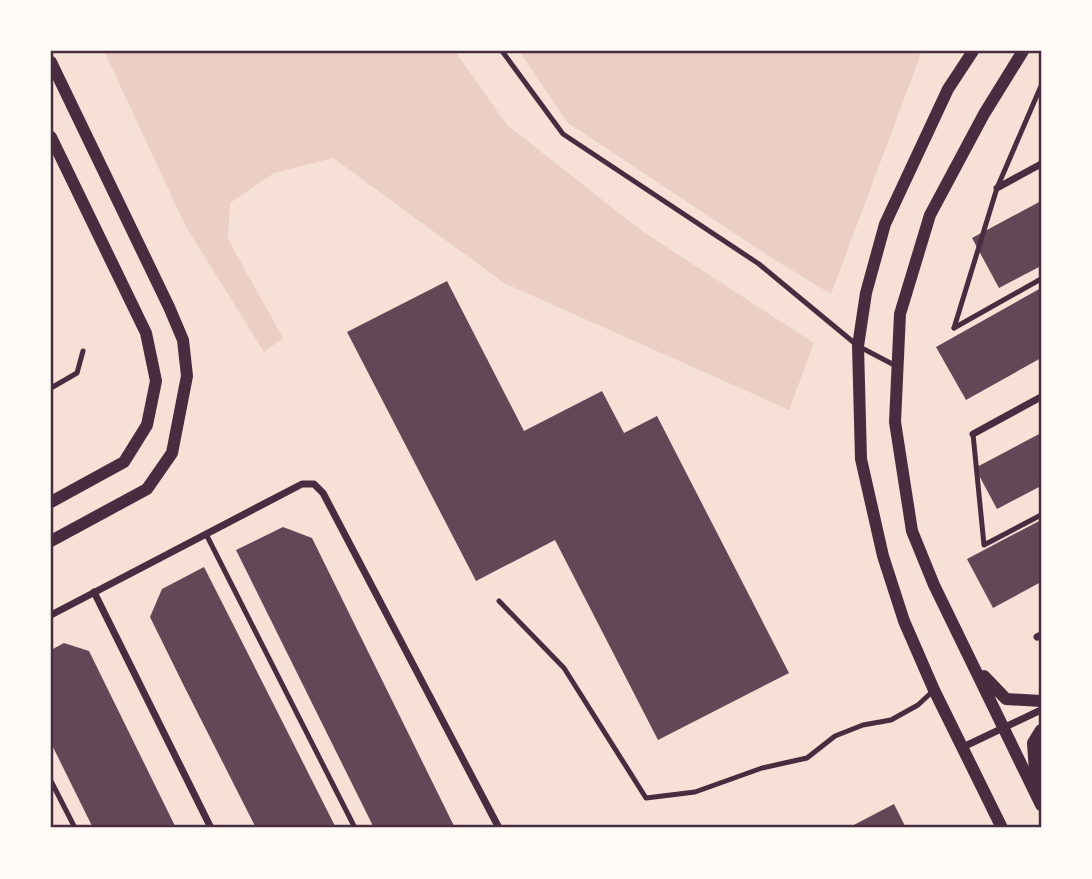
<svg xmlns="http://www.w3.org/2000/svg" width="1092" height="879" font-family="'Nunito Sans',sans-serif">
  <rect width="100%" height="100%" fill="#f7e1d7"/>
  <!-- green -->
  <g fill="#ebcfc5">
    <path d="M 104,51 L 455,51 L 507,125 L 642,231 L 814,343 L 789,410 L 504,283 L 333,158 L 274,173 L 230,203 L 228,239 L 283,338 L 264,352 L 186,227 Z"/>
    <path d="M 519,51 L 922,51 L 831,294 L 775,260 L 568,123 Z"/>
  </g>
  <!-- building -->
  <g fill="#644757">
    <path d="M 1041,201 L 1041,266 L 999,288 L 972,238 Z"/>
    <path d="M 447,281 L 524,431 L 602,391 L 624,433 L 657,416 L 789,673 L 658,740 L 555,540 L 476,581 L 347,332 Z"/>
    <path d="M 1041,288 L 1041,358 L 966,400 L 936,347 Z"/>
    <path d="M 1041,433 L 1041,486 L 997,509 L 975,468 Z"/>
    <path d="M 1041,520 L 1041,582 L 993,608 L 967,559 Z"/>
    <path d="M 283,527 L 312,538 L 455,828 L 374,828 L 236,550 Z"/>
    <path d="M 204,567 L 279,715 L 336,828 L 256,828 L 184,686 L 150,617 L 162,589 Z"/>
    <path d="M 64,643 L 89,651 L 176,828 L 93,828 L 51,743 L 51,650 Z"/>
    <path d="M 894,804 L 906,828 L 848,828 Z"/>
  </g>
  <g fill="none" stroke-linecap="round" stroke-linejoin="round">
    <!-- service -->
    <g stroke="#4a2c40" stroke-width="5">
      <path d="M 502,51 L 563,134 L 759,264 L 858,346 L 898,367"/>
      <path d="M 954,328 L 997,188 L 1041,86"/>
      <path d="M 954,328 L 1041,279"/>
      <path d="M 51,388 L 77,373 L 83,351"/>
      <path d="M 973,434 L 984,545 L 1041,515"/>
      <path d="M 206,534 L 355,828"/>
      <path d="M 499,601 L 564,668 L 646,798 L 695,792 L 762,768 L 807,758 L 835,736 L 863,725 L 891,720 L 918,705 L 934,690"/>
      <path d="M 51,781 L 75,828"/>
    </g>
    <!-- minor -->
    <g stroke="#4a2c40" stroke-width="7">
      <path d="M 997,188 L 1041,164"/>
      <path d="M 973,434 L 1041,397"/>
      <path d="M 94,592 L 211,828"/>
      <path d="M 51,615 L 302,484 L 314,484 L 323,493 L 499,828"/>
      <path d="M 1037,637 L 1041,635"/>
      <path d="M 963,747 L 1041,710"/>
    </g>
    <!-- tertiary -->
    <g stroke="#4a2c40" stroke-width="12">
      <path d="M 973,51 L 948,89 L 885,224 L 866,293 L 858,346 L 861,459 L 883,556 L 904,621 L 934,690 L 1002,828"/>
      <path d="M 1023,51 L 984,114 L 930,215 L 900,314 L 895,422 L 912,531 L 934,585 L 1041,805"/>
      <path d="M 51,62 L 169,307 L 183,340 L 187,376 L 172,453 L 147,489 L 51,541"/>
      <path d="M 51,137 L 146,333 L 156,381 L 147,425 L 124,462 L 51,502"/>
      <path d="M 984,676 L 1006,699 L 1041,701"/>
      <path d="M 1036,786 L 1033,743 L 1041,730"/>
    </g>
  </g>
  <!-- border -->
  <rect width="1092" height="879" fill="none" stroke="#fffaf5" stroke-width="105"/>
  <rect x="52" y="52" width="988" height="774" fill="none" stroke="#4a2c40" stroke-width="2.5"/>
</svg>
